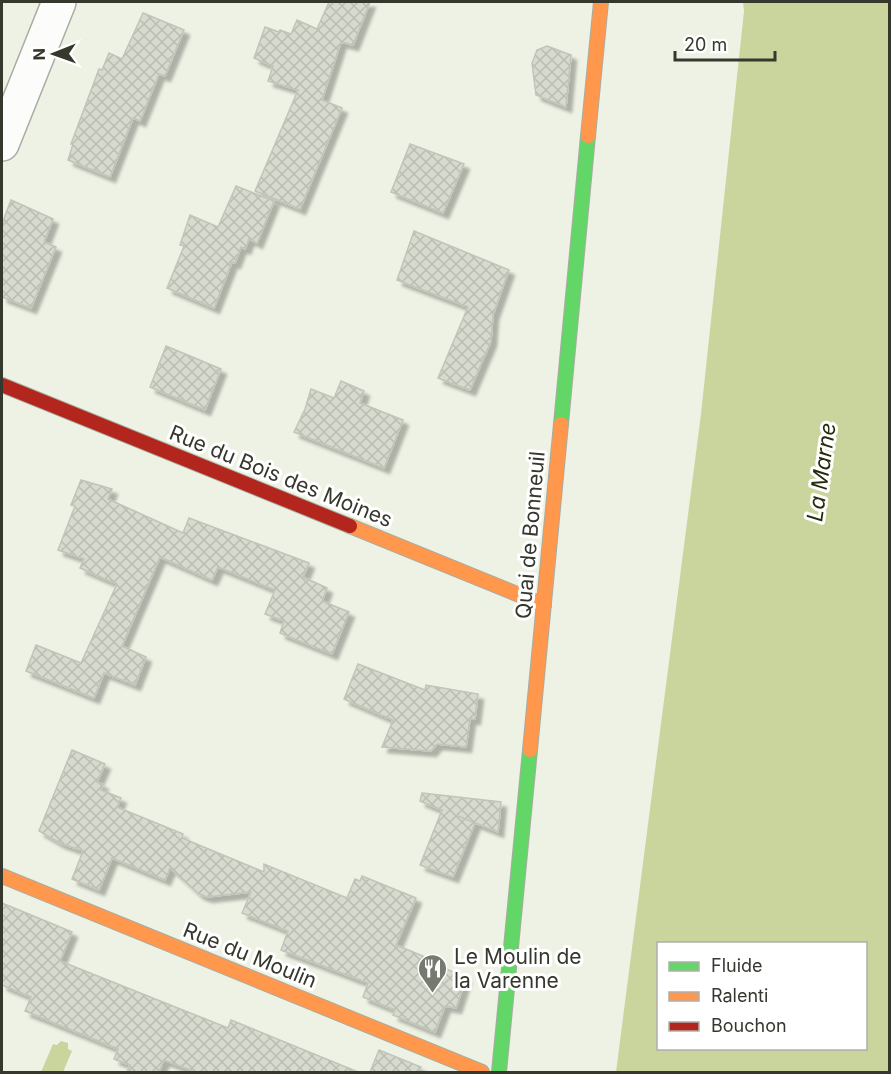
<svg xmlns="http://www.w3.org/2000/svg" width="891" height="1074" font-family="Inter,sans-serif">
  <defs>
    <pattern id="building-cross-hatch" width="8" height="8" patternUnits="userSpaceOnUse" patternTransform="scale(1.5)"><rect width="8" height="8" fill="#d7dbcf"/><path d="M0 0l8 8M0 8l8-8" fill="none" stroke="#b9bdb2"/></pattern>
    <filter id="shadow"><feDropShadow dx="5.5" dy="5.5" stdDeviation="1.5" flood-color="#0004"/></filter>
  </defs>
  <rect width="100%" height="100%" fill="#eef2e4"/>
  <!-- water -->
  <g fill="#c9d59d" fill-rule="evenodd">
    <path d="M 743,2 L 889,2 L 889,1072 L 616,1072 L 701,414 L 744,11 ZM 658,944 L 866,944 L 866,1048 L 658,1048 Z"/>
    <path d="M 61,1041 L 68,1043 L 68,1049 L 72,1051 L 63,1072 L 41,1072 L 53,1044 L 57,1045 Z"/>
  </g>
  <!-- building -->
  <g fill="url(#building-cross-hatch)" stroke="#c1c4b9" stroke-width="1.5" filter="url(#shadow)">
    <path d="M 329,2 L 370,2 L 353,45 L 341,42 L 322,100 L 342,108 L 300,209 L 255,191 L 298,90 L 268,81 L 273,66 L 254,58 L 265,27 L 279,32 L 280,30 L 291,34 L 297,20 L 317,29 Z"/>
    <path d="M 143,13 L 184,30 L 165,76 L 159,74 L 140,121 L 133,118 L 110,177 L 68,160 L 73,144 L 71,144 L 99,69 L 102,70 L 109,53 L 122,59 Z"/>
    <path d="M 547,46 L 571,55 L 566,107 L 536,95 L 532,63 L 537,50 Z"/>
    <path d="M 410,144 L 464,164 L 443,213 L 391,192 Z"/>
    <path d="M 236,186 L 274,201 L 257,243 L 249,239 L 245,249 L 241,247 L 235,263 L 232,262 L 214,308 L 167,288 L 184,246 L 180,245 L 190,215 L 218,227 Z"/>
    <path d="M 11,200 L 53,219 L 44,242 L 56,247 L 31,308 L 2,297 L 2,224 Z"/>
    <path d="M 414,231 L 509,270 L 493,315 L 491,341 L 470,390 L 438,378 L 468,307 L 397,280 Z"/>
    <path d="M 166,346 L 221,369 L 205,410 L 150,387 Z"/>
    <path d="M 341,381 L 364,391 L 360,403 L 403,420 L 384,468 L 294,432 L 305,409 L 311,389 L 334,398 Z"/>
    <path d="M 81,480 L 112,489 L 108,499 L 183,533 L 189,518 L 309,563 L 303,577 L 327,588 L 322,601 L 349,612 L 332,654 L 280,633 L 284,621 L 265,614 L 275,590 L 218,567 L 212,580 L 160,557 L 122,646 L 146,657 L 135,685 L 104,673 L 94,698 L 26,671 L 36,645 L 81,663 L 117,584 L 80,568 L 84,559 L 58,550 L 75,506 L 71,505 Z"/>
    <path d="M 358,664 L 425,690 L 426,685 L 478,694 L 475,719 L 470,719 L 466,747 L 437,744 L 431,751 L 382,747 L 393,720 L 344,699 Z"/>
    <path d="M 72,750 L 105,764 L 97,782 L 103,784 L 101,790 L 121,798 L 117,807 L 183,834 L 182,838 L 264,872 L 264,864 L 347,898 L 355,879 L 360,881 L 362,876 L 416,898 L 396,945 L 440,963 L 440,966 L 466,978 L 456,1008 L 445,1006 L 435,1032 L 393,1015 L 395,1010 L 363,997 L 368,983 L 281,950 L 288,931 L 242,913 L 251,892 L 207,897 L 199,894 L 170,868 L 165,880 L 112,858 L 99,890 L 72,879 L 83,851 L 60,843 L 39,831 Z"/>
    <path d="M 422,793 L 501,802 L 498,832 L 453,814 L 475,823 L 453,877 L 420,865 L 442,810 L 420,801 Z"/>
    <path d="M 2,903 L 72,932 L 60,961 L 228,1028 L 231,1020 L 358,1072 L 196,1072 L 164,1060 L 159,1072 L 127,1072 L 130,1065 L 114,1059 L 118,1049 L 25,1011 L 31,997 L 2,985 Z"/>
    <path d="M 379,1050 L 421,1067 L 418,1072 L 370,1072 Z"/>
  </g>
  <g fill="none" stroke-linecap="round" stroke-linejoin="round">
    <defs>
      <path id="street" d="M 2,144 L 59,2"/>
      <g id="fast">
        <path d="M 561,424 L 588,136"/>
        <path d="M 499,1072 L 530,750"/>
      </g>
      <g id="slow">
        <path d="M 588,136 L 601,2"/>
        <path d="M 350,526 L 544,605"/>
        <path d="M 530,750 L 561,424"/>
        <path d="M 2,876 L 482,1072"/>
      </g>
      <path id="jam" d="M 2,385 L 350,526"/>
    </defs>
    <!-- street casing -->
    <use href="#street" stroke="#a9aca1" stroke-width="36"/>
    <!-- fast casing -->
    <use href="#fast" stroke="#a9aca1" stroke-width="16"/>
    <!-- slow casing -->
    <use href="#slow" stroke="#a9aca1" stroke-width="16"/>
    <!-- jam casing -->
    <use href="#jam" stroke="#a9aca1" stroke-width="16"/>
    <!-- street -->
    <use href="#street" stroke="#fcfdfb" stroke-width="33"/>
    <!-- fast -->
    <use href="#fast" stroke="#63d668" stroke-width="14"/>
    <!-- slow -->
    <use href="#slow" stroke="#ff974d" stroke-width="14"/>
    <!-- jam -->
    <use href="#jam" stroke="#b3261e" stroke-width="14"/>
  </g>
  <!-- icons -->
  <defs>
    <symbol id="restaurant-pin" viewBox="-11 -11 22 30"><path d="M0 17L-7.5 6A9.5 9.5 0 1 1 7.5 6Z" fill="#76796e" stroke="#fff"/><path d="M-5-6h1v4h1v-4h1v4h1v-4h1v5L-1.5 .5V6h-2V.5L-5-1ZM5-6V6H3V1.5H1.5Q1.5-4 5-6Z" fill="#fff"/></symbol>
  </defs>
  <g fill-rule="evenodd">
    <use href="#restaurant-pin" x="416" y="952" width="33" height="45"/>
  </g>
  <g text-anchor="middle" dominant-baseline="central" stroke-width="6" stroke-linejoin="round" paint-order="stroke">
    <!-- street labels -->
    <g font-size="21" fill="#36382e" stroke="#fff">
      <text transform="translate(281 476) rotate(22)">Rue du Bois des Moines</text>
      <text transform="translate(530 535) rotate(-85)">Quai de Bonneuil</text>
      <text transform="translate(250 955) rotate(22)">Rue du Moulin</text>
    </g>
    <!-- poi labels -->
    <g font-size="21" fill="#36382e" stroke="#fff" text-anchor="start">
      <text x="454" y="956">Le Moulin de<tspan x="454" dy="24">la Varenne</tspan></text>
    </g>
    <!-- water labels -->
    <g font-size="22" font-style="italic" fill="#262c0c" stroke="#fff">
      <text transform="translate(821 472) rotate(-82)">La Marne</text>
    </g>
  </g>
  <!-- border -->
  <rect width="891" height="1074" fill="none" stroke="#36382e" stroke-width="6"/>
  <!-- legend -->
  <rect x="657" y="942" width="210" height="108" fill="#ffffff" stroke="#afafab" stroke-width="1.5"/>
  <rect x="669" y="962" width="30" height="9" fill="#63d668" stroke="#afafab" stroke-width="1.5"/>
  <text x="711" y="972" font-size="18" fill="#36382e">Fluide</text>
  <rect x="669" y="992" width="30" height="9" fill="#ff974d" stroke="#afafab" stroke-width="1.5"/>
  <text x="711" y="1002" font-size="18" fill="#36382e">Ralenti</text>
  <rect x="669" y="1022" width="30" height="9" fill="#b3261e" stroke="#afafab" stroke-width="1.5"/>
  <text x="711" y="1032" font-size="18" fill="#36382e">Bouchon</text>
  <!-- north arrow -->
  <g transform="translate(54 54) rotate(269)" stroke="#ffffff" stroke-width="4.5" paint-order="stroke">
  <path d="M0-4.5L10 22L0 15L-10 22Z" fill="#36382e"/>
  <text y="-9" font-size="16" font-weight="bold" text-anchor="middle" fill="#36382e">N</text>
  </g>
  <!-- scale -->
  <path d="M675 51v9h100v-9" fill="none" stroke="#36382e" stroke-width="3"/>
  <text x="684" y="51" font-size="18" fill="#36382e" stroke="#ffffff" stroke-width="4.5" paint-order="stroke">20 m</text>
</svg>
